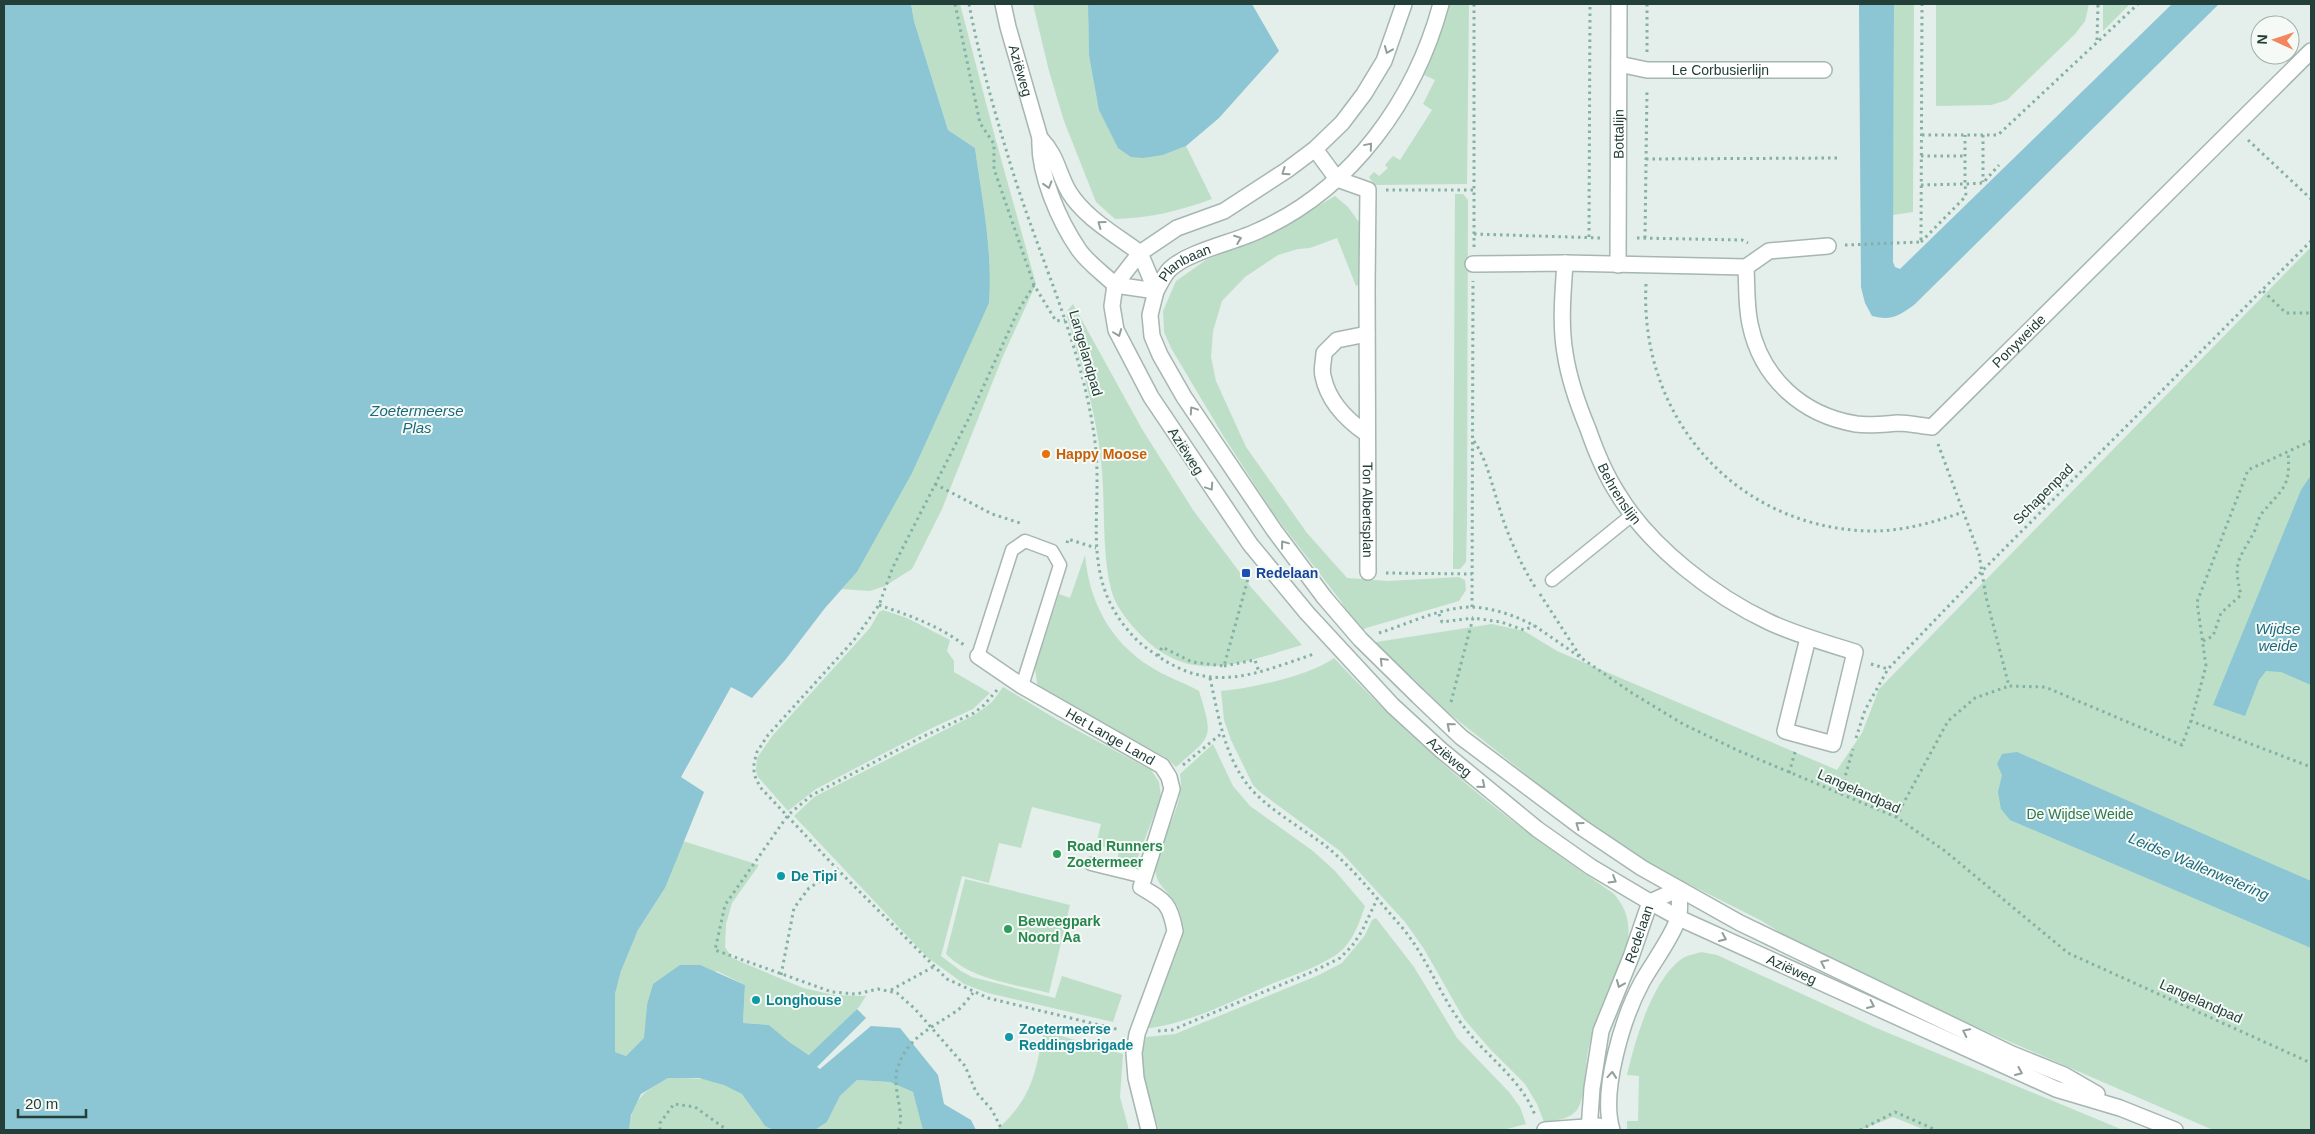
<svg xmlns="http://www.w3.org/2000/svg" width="2315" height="1134" font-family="Arial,sans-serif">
  <rect width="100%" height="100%" fill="#e4eeea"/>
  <!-- green -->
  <g fill="#bddfc7">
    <path d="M 911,4 L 960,4 L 996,141 L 1036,284 L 1003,356 L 942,509 L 912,569 L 885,586 L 870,591 L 842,589 L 857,572 L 989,303 C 993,251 982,199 975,148 L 948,130 L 914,21 Z"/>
    <path d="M 1033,4 L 1088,4 L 1089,55 L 1163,155 L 1186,146 L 1212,199 C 1179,211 1150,218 1115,219 L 1096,202 L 1064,121 L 1049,71 Z"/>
    <path d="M 1448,4 L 1469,4 L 1467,184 L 1375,185 L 1369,177 L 1374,172 L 1379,176 L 1388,168 L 1385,165 L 1393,156 L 1400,160 L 1432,110 L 1423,104 L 1435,80 L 1424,75 L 1437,43 Z"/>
    <path d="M 1894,4 L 1914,4 L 1913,212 L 1893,215 Z"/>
    <path d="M 1936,4 L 2089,4 L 2085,21 L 2075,34 L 2007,100 L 1991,105 L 1936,106 Z"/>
    <path d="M 2103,4 L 2130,4 L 2103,31 Z"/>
    <path d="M 1455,194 L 1463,194 L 1468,200 L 1467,523 L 1466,562 L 1460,569 L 1453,569 Z"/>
    <path d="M 1335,196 L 1348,207 L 1361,225 L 1362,283 L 1356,286 L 1337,238 L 1310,248 L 1298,249 L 1278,255 L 1245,277 L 1222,301 L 1213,331 L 1211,357 L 1216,381 L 1246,447 L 1307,533 L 1347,578 L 1388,581 L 1459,577 L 1465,580 L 1466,590 L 1459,601 L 1366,628 L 1360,632 L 1340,600 L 1273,513 L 1224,437 L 1171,348 L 1164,332 L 1163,311 L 1176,281 L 1206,260 L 1266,236 Z"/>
    <path d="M 2311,247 L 2311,1130 L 2213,1130 L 1944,1013 L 1880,981 L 1811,952 L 1762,921 L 1653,866 L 1594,828 L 1441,707 L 1414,679 L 1370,643 L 1492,624 L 1524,631 L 1557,651 L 1837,770 L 1862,733 L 1879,689 Z"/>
    <path d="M 1073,304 L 1142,429 L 1193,510 L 1250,586 L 1302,645 C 1239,663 1189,688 1137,631 C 1126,619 1115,605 1111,589 C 1101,548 1106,503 1101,461 C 1096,411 1081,364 1067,316 L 1068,310 Z"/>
    <path d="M 1085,555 C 1089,601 1110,642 1151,667 C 1166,677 1183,682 1199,691 C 1214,740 1212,735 1176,767 L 1165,757 L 1041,690 L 1037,683 L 1035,668 L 1059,594 L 1070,598 Z"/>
    <path d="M 883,610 L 907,618 L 950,640 L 947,651 L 954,661 L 954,672 L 990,693 L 973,709 L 932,728 L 816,789 L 788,811 L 758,777 L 756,771 L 757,758 L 773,735 L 870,628 L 879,612 Z"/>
    <path d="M 1334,658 C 1386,713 1441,765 1501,812 C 1537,841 1576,867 1614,894 C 1626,908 1630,921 1628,939 C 1616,977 1596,1011 1588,1051 C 1585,1066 1586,1100 1576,1111 C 1568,1120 1555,1120 1544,1122 L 1537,1104 L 1525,1084 L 1490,1049 L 1464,1019 L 1424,949 L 1405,922 L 1340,851 L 1260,792 L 1253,785 L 1231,740 L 1224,720 L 1221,691 C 1249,689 1312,675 1334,658 Z"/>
    <path d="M 1003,687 L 1056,719 L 1151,770 L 1159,782 L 1161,797 L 1134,867 L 1117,862 L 1119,850 L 1096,845 L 1101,824 L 1032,807 L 1021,848 L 999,843 L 989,883 L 962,876 L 941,956 L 961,971 L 972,977 L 1055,998 L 1062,976 L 1122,995 L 1113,1022 L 988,993 L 964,984 L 927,957 L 794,816 L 814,797 L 976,714 L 992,702 Z"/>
    <path d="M 1213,744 L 1233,786 L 1250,806 L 1313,851 L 1335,871 L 1365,906 C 1359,924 1352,944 1336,955 C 1316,968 1291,976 1269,985 C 1230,1002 1192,1022 1150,1028 L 1148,1027 L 1181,941 C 1183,928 1183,913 1174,901 C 1165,887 1155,885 1155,865 C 1155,859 1158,853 1161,847 C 1169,825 1185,798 1180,774 Z"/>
    <path d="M 683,841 L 759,865 L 732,903 L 726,924 L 725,947 L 732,958 L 803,988 L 834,995 L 866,996 L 859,1007 L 810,1055 L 789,1043 L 769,1025 L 743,1023 L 745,985 L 717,971 L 647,1005 L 645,1038 L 626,1056 L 615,1052 L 615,994 L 621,971 L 638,930 L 665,888 Z"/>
    <path d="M 965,879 L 1070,905 L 1049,993 C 1014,984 972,980 946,954 Z"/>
    <path d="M 1376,918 L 1414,967 L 1457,1038 L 1509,1092 L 1520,1107 L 1526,1124 L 1503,1130 L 1159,1130 C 1150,1100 1135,1068 1146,1037 L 1175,1034 L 1319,975 L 1342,963 L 1365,935 L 1372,920 Z"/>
    <path d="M 1701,952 L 1717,955 L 1874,1027 L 2123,1130 L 1925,1130 L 1893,1117 L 1860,1130 L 1627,1130 L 1627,1121 L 1638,1121 L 1639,1076 L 1627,1075 C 1635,1041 1652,979 1683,958 C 1688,955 1696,954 1701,952 Z"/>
    <path d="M 1044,1031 L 1123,1054 L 1120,1097 L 1129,1130 L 997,1130 C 1033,1096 1034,1077 1044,1031 Z"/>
    <path d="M 668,1078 C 692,1078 725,1077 743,1095 C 754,1107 758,1123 773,1130 L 629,1130 C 633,1098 642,1093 668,1078 Z"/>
    <path d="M 857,1080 L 890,1082 L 913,1092 L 924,1130 L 815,1130 L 827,1122 L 840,1096 Z"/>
  </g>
  <!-- water -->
  <g fill="#8cc5d3">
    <path d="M 4,4 L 911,4 L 914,21 L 948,130 L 975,148 C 982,199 993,251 989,303 L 912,473 L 857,572 L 825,608 L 786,659 L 752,698 L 731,687 L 681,777 L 704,792 L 665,888 L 638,930 L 621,971 L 615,994 L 615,1052 L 626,1056 L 644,1038 L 647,1005 L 653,984 L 680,965 L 700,965 L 745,985 L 743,1023 L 769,1025 L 789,1042 L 809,1055 L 857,1009 L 866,1018 L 817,1067 L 820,1069 L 871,1026 L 900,1028 L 938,1075 L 944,1104 L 971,1120 L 976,1130 L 923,1130 L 913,1092 L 890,1082 L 857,1080 L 840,1096 L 827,1122 L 815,1130 L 773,1130 L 765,1126 L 742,1094 L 724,1085 L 699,1078 L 668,1078 L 641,1094 L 631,1115 L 629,1130 L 4,1130 Z"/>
    <path d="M 1088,4 L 1252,4 L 1279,51 L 1219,118 L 1186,146 L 1163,155 L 1143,158 L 1131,157 L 1118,148 L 1099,110 L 1089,55 Z"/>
    <path d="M 1859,4 L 1894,4 L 1893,262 L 1895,267 L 1900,269 L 2172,4 L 2219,4 L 1914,305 C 1898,316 1892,321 1872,316 L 1865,303 L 1861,287 Z"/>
    <path d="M 2311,475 L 2311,685 L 2281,672 L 2266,671 L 2259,680 L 2245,716 L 2213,705 L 2301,490 Z"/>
    <path d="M 2017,752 L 2311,881 L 2311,948 L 2010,820 L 2001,809 L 1998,792 L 2002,775 L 1997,764 L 2002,754 Z"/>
  </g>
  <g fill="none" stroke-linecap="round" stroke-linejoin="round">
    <defs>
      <g id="service">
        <path d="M 1552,580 L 1632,515"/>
        <path d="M 978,656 L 1012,550 L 1025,541 L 1052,551 L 1060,565 L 1022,686"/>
        <path d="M 1091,864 L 1144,877"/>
      </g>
      <g id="pedestrian">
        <path id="s1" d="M 1619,64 L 1647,70 L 1824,70"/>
      </g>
      <g id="minor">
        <path id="s2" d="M 1003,4 L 1008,27 L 1040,138 C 1038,173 1059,221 1079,250 C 1088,263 1104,274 1115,285"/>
        <path d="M 1040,138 C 1058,157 1057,171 1069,192 C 1085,218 1116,235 1140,253"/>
        <path id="s3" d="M 1315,149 L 1337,179 L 1368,190 L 1367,287 L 1368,572"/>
        <path id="s4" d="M 1565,263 C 1563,292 1560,324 1565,353 C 1569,380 1578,405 1588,429 C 1596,452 1605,474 1618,494 C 1650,547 1714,596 1769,622 C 1797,635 1826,643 1855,652 L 1833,744 L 1785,731 L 1808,638"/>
        <path d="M 1473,264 L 1565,263 L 1746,267 L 1769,251 L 1828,246"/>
        <path id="s5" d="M 1618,265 L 1619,4"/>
        <path id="s6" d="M 1746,267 C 1747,286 1746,305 1750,324 C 1761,378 1802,415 1856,424 C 1870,426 1884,424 1898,423 C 1909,423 1921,426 1932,427 L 2311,51"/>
        <path d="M 1367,334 L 1337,340 L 1324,353 C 1324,360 1321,369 1323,376 C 1328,401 1348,421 1367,434"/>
        <path id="s7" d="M 978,656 L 1022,686 L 1162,766 L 1169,777 L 1172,789 L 1141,887 C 1165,901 1170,903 1175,931 L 1137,1034 L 1134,1053 L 1136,1078 L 1149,1130"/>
        <path d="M 1545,1130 L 1599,1126"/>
        <path id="s8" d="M 1589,1130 L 1592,1088 L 1601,1031 L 1631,957 L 1650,902 L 1679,889 C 1679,898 1681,911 1678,919 C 1671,939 1652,964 1642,982 C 1623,1017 1600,1092 1612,1130"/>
      </g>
      <g id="tertiary">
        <path d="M 1140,253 L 1156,291 L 1150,315 L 1152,336 L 1160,355 L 1184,397 L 1274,530 L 1324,597"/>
        <path d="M 1115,285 L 1156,291"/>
        <path id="s9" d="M 1156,291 C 1160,284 1164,275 1170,269 C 1189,251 1236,242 1260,230 C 1352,188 1415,100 1441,4"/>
        <path d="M 1307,613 L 1250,544 L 1151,397 L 1116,330 L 1112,306 L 1115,285 L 1140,253 L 1177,228 L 1224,211 L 1287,170 L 1315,149 L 1342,123 L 1364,94 L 1384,61 L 1404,4"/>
        <path d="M 1418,696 L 1461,737 L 1581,827 L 1642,868 L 1740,923 L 2012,1054 L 2064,1075 L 2097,1094"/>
        <path id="s10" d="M 1393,706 L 1441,750 L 1537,829 L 1591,867 L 1650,902 L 1679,918 L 2056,1089 L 2120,1108 L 2175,1130"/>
      </g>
    </defs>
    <!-- service casing -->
    <use href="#service" stroke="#a6b6b1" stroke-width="15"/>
    <!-- pedestrian casing -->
    <use href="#pedestrian" stroke="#a6b6b1" stroke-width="18"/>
    <!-- minor casing -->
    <use href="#minor" stroke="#a6b6b1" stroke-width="18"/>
    <!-- tertiary casing -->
    <use href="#tertiary" stroke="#a6b6b1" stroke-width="18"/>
    <!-- path -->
    <g stroke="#84b1a5" stroke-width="3" stroke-dasharray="2.5 4" stroke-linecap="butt">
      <path d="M 955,4 L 980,123 L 994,144 L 994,169 L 1034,285 L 1056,321 L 1065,320"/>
      <path d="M 969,4 C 979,57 995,114 1011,166 C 1039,258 1083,346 1095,442 C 1104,515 1077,578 1135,638 C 1140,644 1148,649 1155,654 C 1212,695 1254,674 1314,654"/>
      <path d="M 2097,40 L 2098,4"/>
      <path d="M 1647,52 L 1647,4"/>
      <path d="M 1922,135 L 1998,135 L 2138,4"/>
      <path d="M 1983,135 L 1983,182"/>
      <path d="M 2248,140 L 2311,199"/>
      <path d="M 1921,156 L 1965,156"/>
      <path d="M 1646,159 L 1840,158"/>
      <path d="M 1921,185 L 1965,184 L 1965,135"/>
      <path d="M 1386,190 L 1474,190"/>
      <path d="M 1474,234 L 1601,238"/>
      <path d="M 1589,237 L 1590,4"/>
      <path d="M 1637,238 L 1742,240 L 1748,243"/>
      <path d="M 1645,238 L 1647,89"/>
      <path d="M 1921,242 L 1966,196 L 1965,184 L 1983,183 L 1999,165"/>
      <path d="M 1845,245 L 1921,242 L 1922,4"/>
      <path d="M 1474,247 L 1474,4"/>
      <path d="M 1646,284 C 1639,415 1733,526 1867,531 C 1900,532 1932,523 1963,512"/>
      <path d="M 1034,285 L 1018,311 L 969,418 L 893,567 L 879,605 L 854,640 L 768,735 L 757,752 L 754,763 L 754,774 L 760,787 L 838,870 L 947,979 L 988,998 L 1120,1030"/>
      <path d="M 2263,291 L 2286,313 L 2311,313"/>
      <path d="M 1474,441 C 1488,462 1492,486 1500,510 C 1508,536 1520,563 1535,587"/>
      <path d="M 2311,441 L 2248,470 L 2197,602 L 2206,666 L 2191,721 L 2311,767"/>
      <path d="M 1938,444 L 1979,554 L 1986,597 L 2009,686 L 2045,687 L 2182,745 L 2191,721"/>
      <path d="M 935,484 L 992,514 L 1023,524"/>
      <path d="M 1067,543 L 1068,539 L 1096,548"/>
      <path d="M 1386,573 L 1472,574"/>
      <path d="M 1540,594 L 1580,656"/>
      <path d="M 879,605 C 908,615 940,626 964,645"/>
      <path d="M 1472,607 L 1473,281"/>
      <path d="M 1439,614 L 1442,622 L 1473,618"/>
      <path d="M 1379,633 C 1408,624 1441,607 1472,607 C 1494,608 1516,616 1535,626 L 1632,693 L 1683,724 L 1739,751 L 1896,817 L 1945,851 L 2068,953 L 2311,1063"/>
      <path d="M 2203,641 L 2213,636 L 2221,613 L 2241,595 C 2233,562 2238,561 2253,534 C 2257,527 2258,518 2262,513 C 2283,488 2291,487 2288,452"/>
      <path d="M 1158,656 L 1162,647 L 1192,662 L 1224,666 L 1249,575"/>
      <path d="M 1871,664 L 1888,669"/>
      <path d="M 1224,666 L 1255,660 L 1259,672"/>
      <path d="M 1210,678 C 1218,714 1224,754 1247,784 C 1266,809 1303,828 1327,847 C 1354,869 1377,899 1400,925 C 1427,956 1439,995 1464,1027 C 1487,1057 1521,1079 1535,1115"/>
      <path d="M 997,690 L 984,705 L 974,713 L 922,737 L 812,795 L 788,815 L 725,905 L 715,950 L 832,992 L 856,994 L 878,989 L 897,993 L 915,1009 L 965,1066 L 976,1092 L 992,1110 L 1002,1130"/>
      <path d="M 1451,702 L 1473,618 L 1501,622 L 1524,630 L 1534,626"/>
      <path d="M 1856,738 L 1865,710 L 1888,669 L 1983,570 L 2311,241"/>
      <path d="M 1183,765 L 1222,733"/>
      <path d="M 1789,773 L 1795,752"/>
      <path d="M 1840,794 L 1853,749"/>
      <path d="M 1896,817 L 1948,721 L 1975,698 L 2009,686"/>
      <path d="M 781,975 L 794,908 L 809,888 L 838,870"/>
      <path d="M 891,990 L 933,967"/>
      <path d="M 1158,1031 L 1172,1030 L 1314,971 L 1340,958 L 1352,946 L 1362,931 L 1377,899"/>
      <path d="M 660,1130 L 660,1123 L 674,1104 L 695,1107 L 727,1130"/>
      <path d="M 898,1130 C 906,1115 892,1090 897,1070 C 906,1038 930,1029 955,1012 C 962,1008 968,999 973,993"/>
      <path d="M 1860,1130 L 1895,1112 L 1936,1130"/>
    </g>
    <!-- service -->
    <use href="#service" stroke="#fff" stroke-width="12"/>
    <!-- pedestrian -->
    <use href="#pedestrian" stroke="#fff" stroke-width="15"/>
    <!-- minor -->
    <use href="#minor" stroke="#fff" stroke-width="15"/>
    <!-- tertiary -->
    <use href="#tertiary" stroke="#fff" stroke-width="15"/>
    <defs>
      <g id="tertiary-bridge">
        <path d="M 1324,597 L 1360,639 L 1418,696"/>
        <path d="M 1307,613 L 1393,706"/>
      </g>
    </defs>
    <!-- tertiary-bridge casing -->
    <use href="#tertiary-bridge" stroke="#a6b6b1" stroke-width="18" stroke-linecap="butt"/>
    <!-- tertiary-bridge -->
    <use href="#tertiary-bridge" stroke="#fff" stroke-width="15"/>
  </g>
  <!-- one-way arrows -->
  <defs><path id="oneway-chevron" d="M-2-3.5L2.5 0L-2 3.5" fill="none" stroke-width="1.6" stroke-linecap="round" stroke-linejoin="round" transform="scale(1.25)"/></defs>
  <g stroke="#919f9c">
    <use href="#oneway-chevron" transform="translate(1388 50) rotate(112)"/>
    <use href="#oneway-chevron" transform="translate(1369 146) rotate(-50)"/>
    <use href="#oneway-chevron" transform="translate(1285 172) rotate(145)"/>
    <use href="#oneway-chevron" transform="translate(1048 185) rotate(73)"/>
    <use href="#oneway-chevron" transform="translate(1101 224) rotate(-144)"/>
    <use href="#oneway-chevron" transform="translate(1238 239) rotate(-21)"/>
    <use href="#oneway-chevron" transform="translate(1118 333) rotate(69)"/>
    <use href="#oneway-chevron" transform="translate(1193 410) rotate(-124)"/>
    <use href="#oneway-chevron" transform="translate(1210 487) rotate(56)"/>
    <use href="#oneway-chevron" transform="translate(1284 544) rotate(-127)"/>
    <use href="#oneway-chevron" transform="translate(1383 661) rotate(-135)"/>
    <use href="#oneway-chevron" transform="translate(1450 726) rotate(-139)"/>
    <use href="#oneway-chevron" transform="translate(1482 785) rotate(40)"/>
    <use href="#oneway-chevron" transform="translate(1579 825) rotate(-144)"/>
    <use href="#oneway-chevron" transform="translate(1613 880) rotate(31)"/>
    <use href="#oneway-chevron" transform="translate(1723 938) rotate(24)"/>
    <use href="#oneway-chevron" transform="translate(1824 963) rotate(-154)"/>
    <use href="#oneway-chevron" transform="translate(1620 984) rotate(112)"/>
    <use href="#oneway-chevron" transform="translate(1871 1005) rotate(25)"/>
    <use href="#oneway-chevron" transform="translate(1966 1032) rotate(-154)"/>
    <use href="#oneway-chevron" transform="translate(2019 1072) rotate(24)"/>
    <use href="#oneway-chevron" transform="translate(1612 1075) rotate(-85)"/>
  </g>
  <!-- markers -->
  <circle fill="#e8710a" stroke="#f5faf7" stroke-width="2" cx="1046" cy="454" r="5"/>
  <rect fill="#1a4fb4" stroke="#f5faf7" stroke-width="2" x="1241" y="568" width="10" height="10" rx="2.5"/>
  <g fill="#2e9e5b" stroke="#f5faf7" stroke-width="2">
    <circle cx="1057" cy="854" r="5"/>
    <circle cx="1008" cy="929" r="5"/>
  </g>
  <g fill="#0f9aa8" stroke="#f5faf7" stroke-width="2">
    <circle cx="781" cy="876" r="5"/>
    <circle cx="756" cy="1000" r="5"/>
    <circle cx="1009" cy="1037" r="5"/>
  </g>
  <g text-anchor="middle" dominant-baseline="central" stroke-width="4" stroke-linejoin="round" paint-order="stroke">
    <!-- street labels -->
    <g font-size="14" fill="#233f39" stroke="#f5faf7">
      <text stroke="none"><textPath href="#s1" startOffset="102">Le Corbusierlijn</textPath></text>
      <text stroke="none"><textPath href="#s2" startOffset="69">Aziëweg</textPath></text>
      <text stroke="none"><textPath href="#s5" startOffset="131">Bottalijn</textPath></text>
      <text stroke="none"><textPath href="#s9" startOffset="42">Planbaan</textPath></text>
      <text stroke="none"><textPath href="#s6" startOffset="411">Ponyweide</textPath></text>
      <text transform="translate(1086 353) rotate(74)">Langelandpad</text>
      <text transform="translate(1186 451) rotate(57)">Aziëweg</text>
      <text stroke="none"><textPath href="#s4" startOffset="242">Behrenslijn</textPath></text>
      <text transform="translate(2043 494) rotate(-45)">Schapenpad</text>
      <text stroke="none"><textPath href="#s3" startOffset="390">Ton Albertsplan</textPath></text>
      <text stroke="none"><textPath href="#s7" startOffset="155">Het Lange Land</textPath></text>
      <text stroke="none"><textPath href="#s10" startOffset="76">Aziëweg</textPath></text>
      <text transform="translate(1859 791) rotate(24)">Langelandpad</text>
      <text stroke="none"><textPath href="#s8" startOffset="204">Redelaan</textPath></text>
      <text stroke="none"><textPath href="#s10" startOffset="481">Aziëweg</textPath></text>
      <text transform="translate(2201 1001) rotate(24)">Langelandpad</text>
    </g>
    <!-- food labels -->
    <g font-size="14" font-weight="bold" fill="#c56008" stroke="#f5faf7" text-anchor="start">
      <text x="1056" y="454">Happy Moose</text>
    </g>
    <!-- transit labels -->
    <g font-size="14" font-weight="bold" fill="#164399" stroke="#f5faf7" text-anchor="start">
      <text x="1256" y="573">Redelaan</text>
    </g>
    <!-- park labels -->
    <g font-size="14" fill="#2c774c" stroke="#f5faf7">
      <text x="2080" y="814">De Wijdse Weide</text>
    </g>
    <!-- leisure labels -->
    <g font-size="14" font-weight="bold" fill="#27864d" stroke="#f5faf7" text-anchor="start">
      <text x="1067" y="846">Road Runners<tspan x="1067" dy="16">Zoetermeer</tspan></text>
      <text x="1018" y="921">Beweegpark<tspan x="1018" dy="16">Noord Aa</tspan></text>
    </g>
    <!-- culture labels -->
    <g font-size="14" font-weight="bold" fill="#0d838f" stroke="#f5faf7" text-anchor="start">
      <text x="791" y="876">De Tipi</text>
      <text x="766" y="1000">Longhouse</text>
      <text x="1019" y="1029">Zoetermeerse<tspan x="1019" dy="16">Reddingsbrigade</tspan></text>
    </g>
    <!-- water labels -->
    <g font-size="15" font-style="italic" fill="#1c697c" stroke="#f5faf7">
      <text x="417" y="410">Zoetermeerse<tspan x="417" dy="17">Plas</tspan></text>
      <text x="2278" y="628">Wijdse<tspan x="2278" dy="17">weide</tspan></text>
      <text transform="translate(2199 866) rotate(23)">Leidse Wallenwetering</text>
    </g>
  </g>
  <!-- border -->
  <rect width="2315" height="1134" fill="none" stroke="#233f39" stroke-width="10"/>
  <!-- north arrow -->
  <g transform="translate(2275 40) rotate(273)"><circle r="24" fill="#f5faf7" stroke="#a1afab"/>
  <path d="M0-4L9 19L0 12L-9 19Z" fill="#f3865d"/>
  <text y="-8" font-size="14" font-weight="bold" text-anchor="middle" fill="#233f39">N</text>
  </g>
  <!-- scale -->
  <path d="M18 1109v8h68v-8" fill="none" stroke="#233f39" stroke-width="2.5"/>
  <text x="25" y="1109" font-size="15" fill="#233f39" stroke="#f5faf7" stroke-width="4" paint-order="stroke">20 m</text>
</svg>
